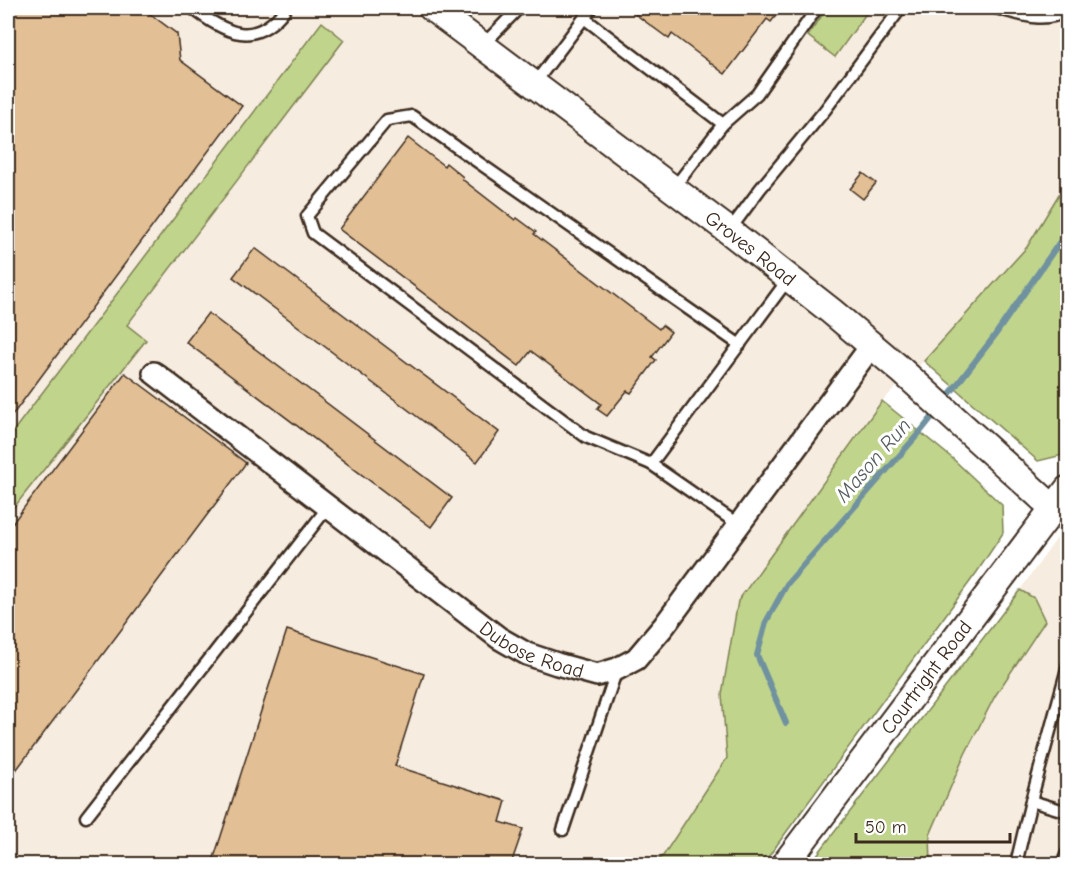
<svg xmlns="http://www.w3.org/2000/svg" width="1075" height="872" font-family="'Comic Neue',sans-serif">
  <rect width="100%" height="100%" fill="#fff"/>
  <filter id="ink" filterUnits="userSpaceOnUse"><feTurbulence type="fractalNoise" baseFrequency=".0167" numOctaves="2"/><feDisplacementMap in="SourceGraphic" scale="12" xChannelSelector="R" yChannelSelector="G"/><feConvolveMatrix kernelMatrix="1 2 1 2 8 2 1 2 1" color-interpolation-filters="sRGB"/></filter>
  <g filter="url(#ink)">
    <!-- built -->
    <g fill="#f6ecdf">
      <path d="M 8,8 L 827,8 L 808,36 L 835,57 L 870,8 L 1067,8 L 1067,181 L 1027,247 L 924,361 L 882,401 L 722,693 L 728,758 L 663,856 L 652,864 L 8,864 L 8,515 L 146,340 L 127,326 L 344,40 L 323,23 L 8,438 Z"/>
      <path d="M 1067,524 L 1067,864 L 931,864 L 930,835 L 965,754 L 995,696 L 1045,621 L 1034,598 L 1020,590 Z"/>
    </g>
    <!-- green -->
    <g fill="#c0d58b" stroke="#7e8054" stroke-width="1.5">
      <path d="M 827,8 L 870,8 L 835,57 L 808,36 Z"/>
      <path d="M 322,22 L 344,40 L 127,325 L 146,340 L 8,515 L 8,438 Z"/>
      <path d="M 1067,181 L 1067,454 L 1038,461 L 924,361 L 1027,247 Z"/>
      <path d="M 882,401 L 952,458 L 1002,505 L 1003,533 L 977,572 L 763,864 L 652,864 L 663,856 L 727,758 L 722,694 L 738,601 Z"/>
      <path d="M 1020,590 L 1034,598 L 1045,621 L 995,696 L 965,754 L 930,835 L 931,864 L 810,864 Z"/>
    </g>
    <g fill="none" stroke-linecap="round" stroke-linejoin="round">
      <!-- stream -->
      <g stroke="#70919f" stroke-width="6">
        <path d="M 945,400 L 993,338 L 1068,230"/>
        <path d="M 786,723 L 757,655 L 766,622 L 787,584 L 921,431 L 937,411"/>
      </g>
    </g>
    <!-- building -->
    <g fill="#e2bf94" stroke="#3b2a1e" stroke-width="1.5">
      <path d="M 8,8 L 142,8 L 177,34 L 180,60 L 242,106 L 8,421 Z"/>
      <path d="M 627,8 L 782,8 L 771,22 L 767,19 L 725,74 L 672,34 L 669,39 Z"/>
      <path d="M 408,138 L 444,166 L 446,163 L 463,177 L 462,179 L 515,220 L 517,218 L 536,232 L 534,234 L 659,329 L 662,325 L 671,332 L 652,357 L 656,360 L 631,393 L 627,391 L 607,416 L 597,409 L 601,404 L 531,351 L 519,366 L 339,229 Z"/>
      <path d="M 863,173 L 876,183 L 863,199 L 850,189 Z"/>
      <path d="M 255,248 L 499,432 L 477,462 L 233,277 Z"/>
      <path d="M 208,313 L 452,498 L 431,527 L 186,342 Z"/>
      <path d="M 125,373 L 246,463 L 8,781 L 8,529 Z"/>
      <path d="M 287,630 L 424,674 L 395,766 L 506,801 L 500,822 L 523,829 L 511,864 L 212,864 Z"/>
    </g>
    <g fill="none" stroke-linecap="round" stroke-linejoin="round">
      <defs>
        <g id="service">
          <path d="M 192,8 C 227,34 255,49 286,8"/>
          <path d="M 995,8 C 1020,14 1044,25 1068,10"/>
          <path d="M 584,18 L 592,8"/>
          <path d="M 482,46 L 519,8"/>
          <path d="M 534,84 L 584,18 L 723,124 L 673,189"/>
          <path d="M 723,124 L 757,94 L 817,8"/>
          <path d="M 729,231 L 760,189 L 825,110 L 901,8"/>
          <path d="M 651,464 L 586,437 L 313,233 L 307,216 L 387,120 L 412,116 L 740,345"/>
          <path d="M 1053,509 L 1068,522"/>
          <path d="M 739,525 L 651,464 L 789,278"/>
          <path d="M 1031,801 L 1068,665"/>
          <path d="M 86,817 L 328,507"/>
          <path d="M 563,830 L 617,669"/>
          <path d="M 1016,864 L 1031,801 L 1068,812"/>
          <path d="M 1062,864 L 1068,851"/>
        </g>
        <g id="minor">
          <path id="s1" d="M 154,373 L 499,638 L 527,654 L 557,664 L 597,675 L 617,669 L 636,659 L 664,626 L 872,345"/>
        </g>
        <g id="tertiary">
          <path id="s2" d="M 432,8 L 729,231 L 831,311 L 901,370 L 1053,508"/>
          <path id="s3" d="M 785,864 L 1068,489"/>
        </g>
      </defs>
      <!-- service casing -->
      <use href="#service" stroke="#3b2a1e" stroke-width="15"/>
      <!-- minor casing -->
      <use href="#minor" stroke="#3b2a1e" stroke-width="26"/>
      <!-- tertiary casing -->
      <use href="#tertiary" stroke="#3b2a1e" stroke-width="30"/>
      <!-- service -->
      <use href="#service" stroke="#fff" stroke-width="10"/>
      <!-- minor -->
      <use href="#minor" stroke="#fff" stroke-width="21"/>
      <!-- tertiary -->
      <use href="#tertiary" stroke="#fff" stroke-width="26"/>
    </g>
  </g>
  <g text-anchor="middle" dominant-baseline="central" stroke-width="6" stroke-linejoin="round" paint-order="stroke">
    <!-- street labels -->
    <g font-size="20" fill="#3b2a1e" stroke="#fff">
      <text stroke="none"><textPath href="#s2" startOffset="399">Groves Road</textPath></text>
      <text stroke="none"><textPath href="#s1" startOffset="470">Dubose Road</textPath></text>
      <text stroke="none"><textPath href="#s3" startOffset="234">Courtright Road</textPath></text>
    </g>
    <!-- water labels -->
    <g font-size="21" font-style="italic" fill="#565d5e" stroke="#fff">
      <text transform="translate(873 460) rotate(-49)">Mason Run</text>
    </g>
  </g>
  <!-- margin -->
  <rect width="1075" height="872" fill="none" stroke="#fff" stroke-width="30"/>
  <rect x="15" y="15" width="1045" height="842" fill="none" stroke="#3b2a1e" stroke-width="2" filter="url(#ink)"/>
  <!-- scale -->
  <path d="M856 833v9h154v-9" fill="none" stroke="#3b2a1e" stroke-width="3"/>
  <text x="865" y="833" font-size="18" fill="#3b2a1e" stroke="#ffffff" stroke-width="4.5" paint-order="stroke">50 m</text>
</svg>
